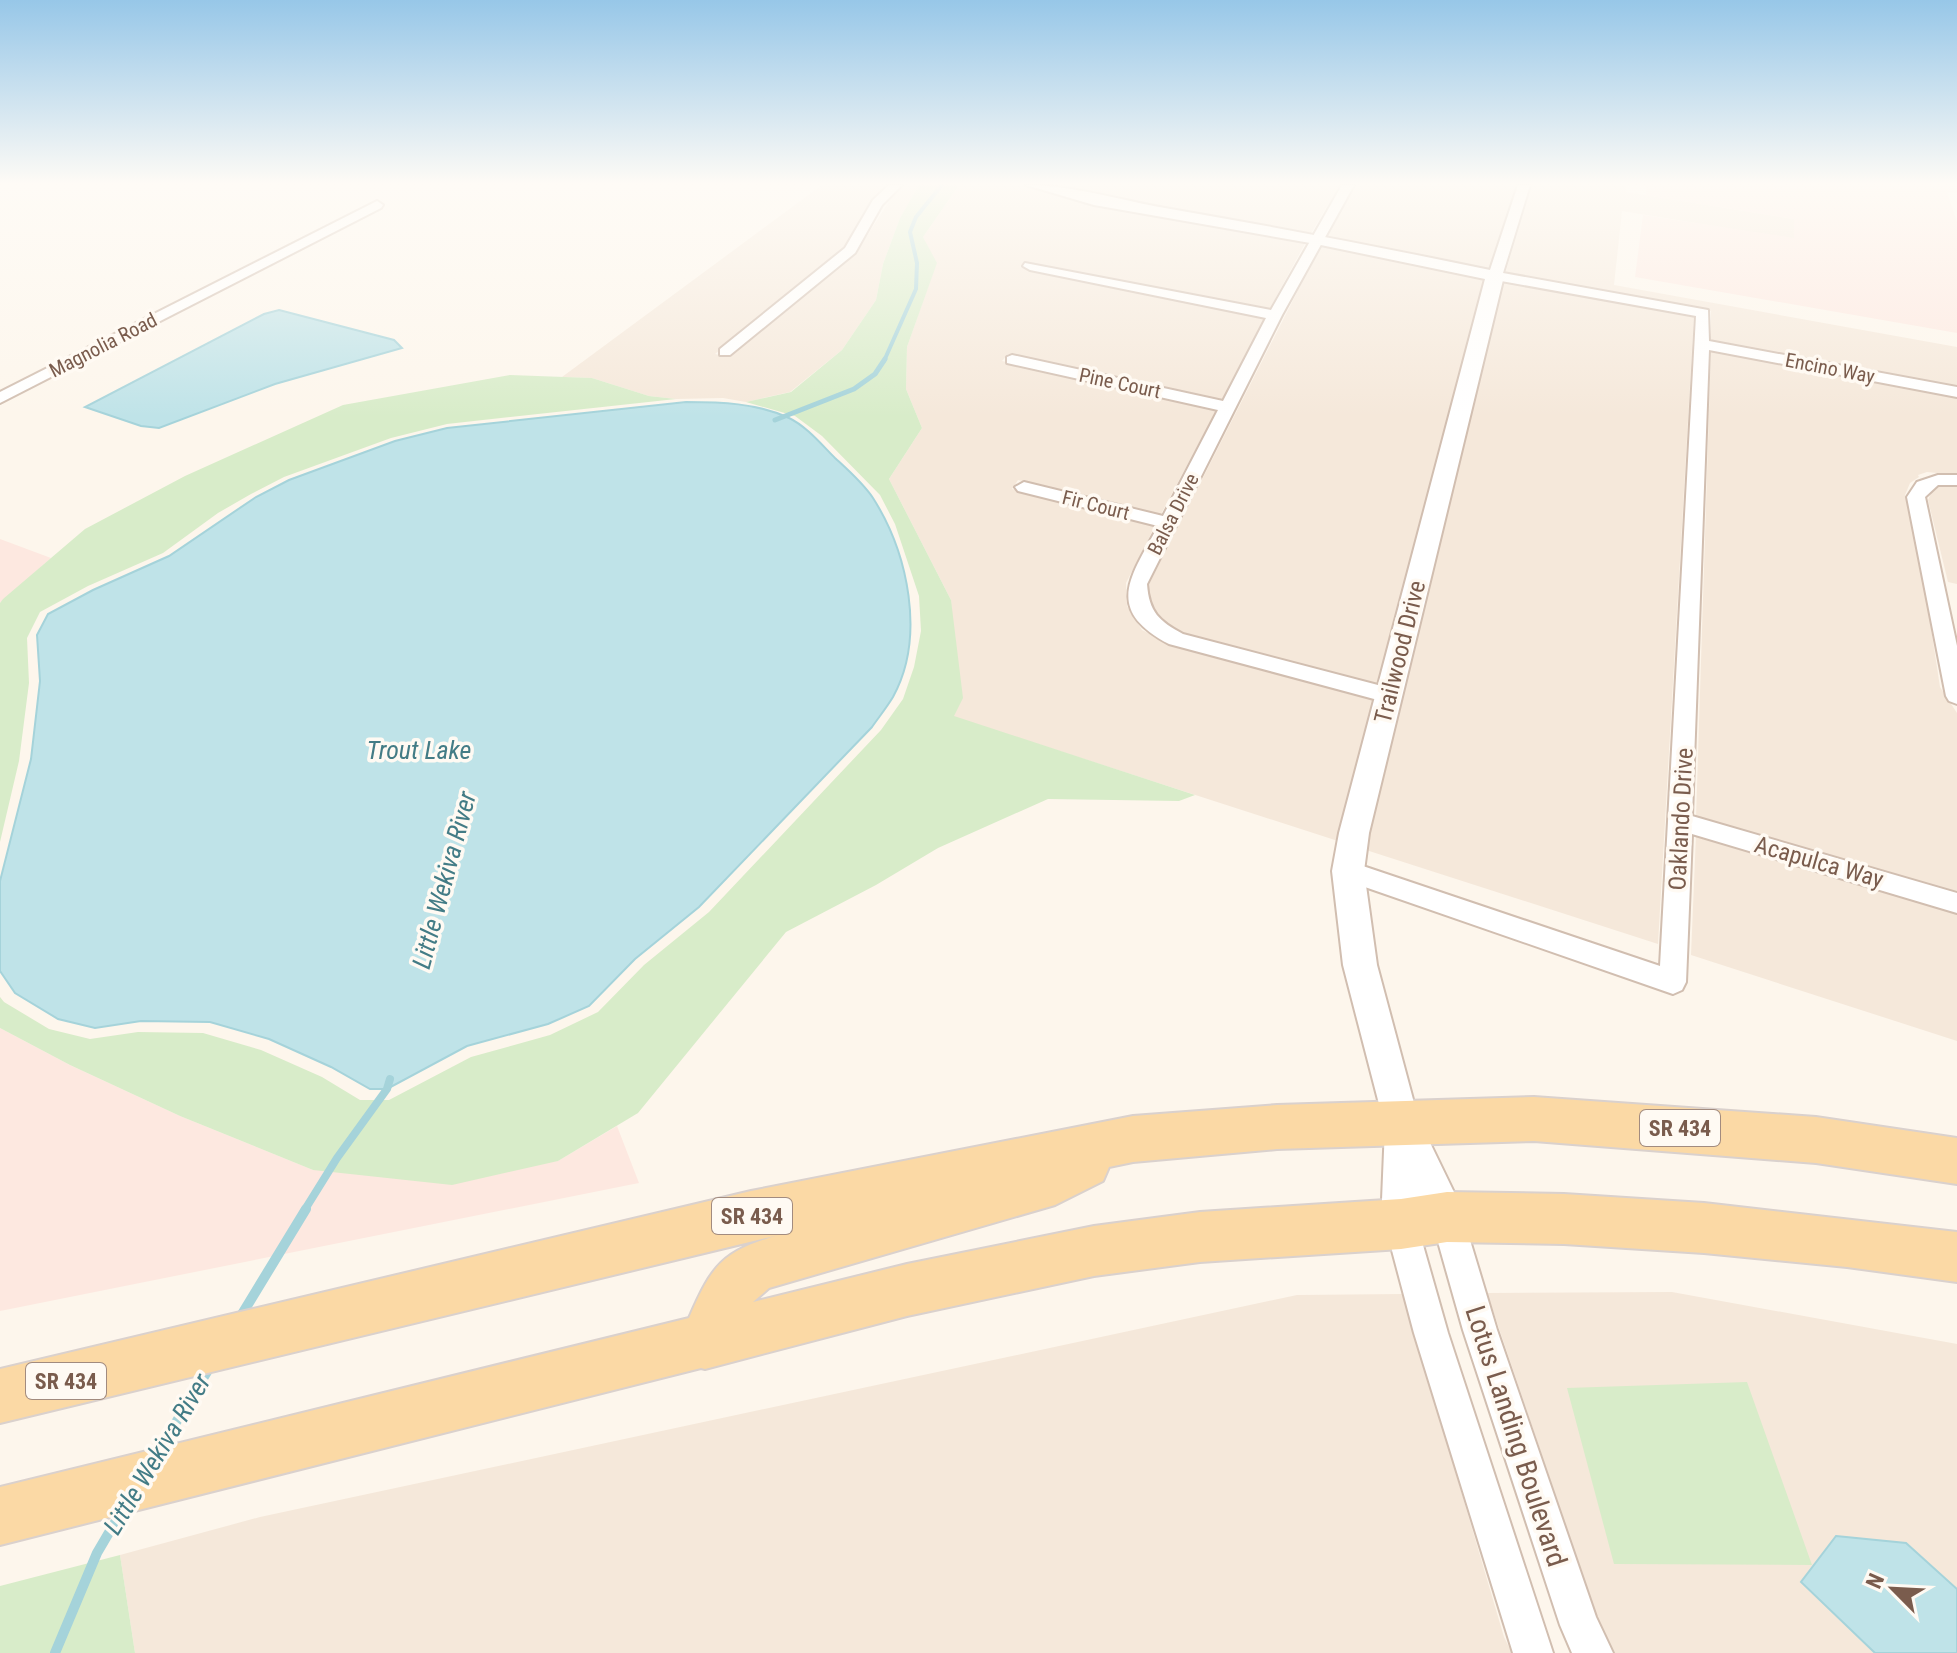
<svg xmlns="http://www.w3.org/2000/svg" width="1957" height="1653" font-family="'Roboto Condensed',sans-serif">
  <rect width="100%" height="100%" fill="#fdf6ec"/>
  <!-- residential -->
  <g fill="#f5e8da">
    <path d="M 822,185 L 889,185 L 871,202 L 843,249 L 715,354 L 728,357 L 857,251 L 894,194 L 904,185 L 919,185 L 900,218 L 883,264 L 876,300 L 842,350 L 790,392 L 746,402 L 723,398 L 676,399 L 649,396 L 592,378 L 562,377 Z"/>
    <path d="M 959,185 L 1024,185 L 1091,202 L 1307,240 L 1269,310 L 1025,262 L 1020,267 L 1265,317 L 1222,402 L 1008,354 L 1002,361 L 1217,409 L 1160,516 L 1018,480 L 1012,489 L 1155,526 L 1126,583 L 1127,606 L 1142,630 L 1173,645 L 1374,698 L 1338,841 L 954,717 L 951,600 L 889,479 L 922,428 L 906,389 L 907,347 L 936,264 L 923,237 Z"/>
    <path d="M 1043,185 L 1340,185 L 1310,235 Z"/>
    <path d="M 1355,185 L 1517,185 L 1488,271 L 1324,238 Z"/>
    <path d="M 1532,185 L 1626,185 L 1626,192 L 1794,219 L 1794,239 L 1622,211 L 1614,285 L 1957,347 L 1957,388 L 1711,343 L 1711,311 L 1505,274 Z"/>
    <path d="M 1322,243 L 1486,277 L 1378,685 L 1180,633 L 1158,622 L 1149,605 L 1148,586 Z"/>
    <path d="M 1503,280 L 1694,315 L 1658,944 L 1366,850 Z"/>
    <path d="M 1711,349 L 1957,395 L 1957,475 L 1927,472 L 1918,475 L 1919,477 L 1910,483 L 1905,495 L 1924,582 L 1940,687 L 1957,713 L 1957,894 L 1696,818 Z"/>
    <path d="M 1942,485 L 1957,485 L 1957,584 L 1948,582 L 1928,500 L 1932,491 Z"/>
    <path d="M 1696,835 L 1957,912 L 1957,1041 L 1691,955 Z"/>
    <path d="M 1672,1292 L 1957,1344 L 1957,1653 L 1615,1653 L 1599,1624 L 1487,1293 Z"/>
    <path d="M 1403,1294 L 1504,1637 L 1512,1653 L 135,1653 L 120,1555 L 260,1517 L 1297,1295 Z"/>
  </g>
  <!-- commercial -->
  <g fill="#fde8e0">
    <path d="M 1646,185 L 1957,185 L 1957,193 L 1947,192 L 1957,222 L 1957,333 L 1635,277 L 1643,215 L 1794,238 L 1794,219 L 1646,195 Z"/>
    <path d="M 0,539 L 51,558 L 0,603 Z"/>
    <path d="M 0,1028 L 70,1065 L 180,1116 L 313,1170 L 558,1161 L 617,1126 L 639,1183 L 0,1311 Z"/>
  </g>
  <!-- green -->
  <g fill="#d8ecc9">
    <path d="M 919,185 L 959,185 L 923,237 L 937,263 L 907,347 L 906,389 L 922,428 L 889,479 L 951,600 L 963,698 L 954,716 L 1195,795 L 1179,801 L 1048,799 L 938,848 L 876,885 L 786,932 L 638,1113 L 558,1161 L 452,1185 L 313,1170 L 180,1116 L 70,1065 L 0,1028 L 0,997 L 4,1002 L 49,1029 L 90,1039 L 138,1032 L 203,1033 L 261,1050 L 322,1077 L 360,1100 L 389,1100 L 471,1057 L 550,1035 L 598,1012 L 644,965 L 709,912 L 881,730 L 903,699 L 914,667 L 921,631 L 919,596 L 895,524 L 880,495 L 822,436 L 795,416 L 746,402 L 791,392 L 842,350 L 876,300 L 883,264 L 900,218 Z"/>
    <path d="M 510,375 L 592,378 L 649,396 L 676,399 L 447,424 L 391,438 L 284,477 L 251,494 L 218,513 L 163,553 L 88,586 L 40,612 L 27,638 L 29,683 L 19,761 L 0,842 L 0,603 L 3,599 L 85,529 L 185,476 L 343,405 Z"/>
    <path d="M 1747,1382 L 1812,1565 L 1614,1564 L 1567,1388 Z"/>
    <path d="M 120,1555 L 135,1653 L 0,1653 L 0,1586 Z"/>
  </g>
  <!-- water -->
  <g fill="#bfe3e8" stroke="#a5d3da" stroke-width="2">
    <path d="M 279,310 L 394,340 L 402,348 L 275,384 L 159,428 L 141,426 L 85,407 L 264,314 Z"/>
    <path d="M 686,402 C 720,402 757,403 789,418 C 806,426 821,444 835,458 C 848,470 863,483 873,498 C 908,553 926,637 893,697 C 887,707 879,717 872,727 L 699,907 L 635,959 L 589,1006 L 548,1024 L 467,1046 L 387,1089 L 370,1089 L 331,1067 L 269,1039 L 210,1022 L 141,1021 L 95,1028 L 58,1019 L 15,993 L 0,971 L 0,881 L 31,759 L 40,681 L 37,635 L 48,614 L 93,590 L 169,556 L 256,497 L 289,480 L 395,441 L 447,428 Z"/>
    <path d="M 1836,1536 L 1906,1543 L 1957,1589 L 1957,1653 L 1875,1653 L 1801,1582 Z"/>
  </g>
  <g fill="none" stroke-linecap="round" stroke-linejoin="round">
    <!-- stream-far3 -->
    <path stroke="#a5d3da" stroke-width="4" d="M 884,361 L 916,289 L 917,263 L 910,232 L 916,217 L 942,185"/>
    <!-- stream-far2 -->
    <path stroke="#a5d3da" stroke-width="5" d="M 775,420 L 854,389 L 875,374 L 885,359"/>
    <!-- stream-far1 -->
    <path stroke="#a5d3da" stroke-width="8" d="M 304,1211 L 337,1158 L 387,1089 L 390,1079"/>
    <!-- stream -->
    <g stroke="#a5d3da" stroke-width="10">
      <path d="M 239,1319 L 306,1209"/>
      <path d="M 156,1455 L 210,1367"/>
      <path d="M 55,1653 L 97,1553 L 124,1507"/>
    </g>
    <defs>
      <g id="minor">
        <path d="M 889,185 L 902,185 L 882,205 L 855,253 L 730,355 L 720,355 L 720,349 L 845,248 L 873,200 Z"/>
        <path d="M 1342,185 L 1354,185 L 1282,315 L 1147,584 C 1149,612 1159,621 1183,634 L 1397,690 L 1400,695 L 1397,700 L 1389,703 L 1169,644 C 1103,609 1131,577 1158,526 L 1018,491 L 1015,487 L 1024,482 L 1163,516 L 1218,410 L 1007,363 L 1007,357 L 1012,355 L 1223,401 L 1266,318 L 1030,270 L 1023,266 L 1025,263 L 1271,310 Z"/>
        <path d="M 1518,185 L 1530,185 L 1503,273 L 1708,310 L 1709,341 L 1957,387 L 1957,397 L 1709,350 L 1692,816 L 1957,893 L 1957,913 L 1692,834 L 1686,982 L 1682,990 L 1673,994 L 1339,878 L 1336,871 L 1339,864 L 1348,861 L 1660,966 L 1696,316 L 1490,279 L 1488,276 Z"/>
        <path d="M 377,201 L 383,205 L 381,208 L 0,403 L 0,392 Z"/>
        <path d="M 1938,475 L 1957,475 L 1957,485 L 1938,485 L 1925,497 L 1957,646 L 1957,704 L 1949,701 L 1946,696 L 1907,497 L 1917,482 Z"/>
        <path d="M 1447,1201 L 1458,1206 L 1463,1217 L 1497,1330 L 1596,1617 L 1613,1653 L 1572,1653 L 1560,1625 L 1463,1330 L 1431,1217 L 1436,1206 Z"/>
        <path d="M 1401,1208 L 1412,1213 L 1417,1224 L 1448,1333 L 1553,1653 L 1513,1653 L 1414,1333 L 1385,1224 L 1390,1213 Z"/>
      </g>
      <path id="tertiary" d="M 1026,185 C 1072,185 1119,200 1165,208 C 1275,227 1385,248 1495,271 L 1504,276 L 1369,833 L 1364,871 L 1377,965 L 1418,1118 L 1466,1217 L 1461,1231 L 1447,1236 L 1433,1231 L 1420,1203 L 1421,1224 L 1415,1238 L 1401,1244 L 1387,1238 L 1381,1224 L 1385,1127 L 1343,965 L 1332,871 L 1339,833 L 1485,279 L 1316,244 L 1094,205 Z"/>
      <path id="primary" d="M 1534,1097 L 1816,1117 L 1957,1138 L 1957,1184 L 1816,1163 L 1534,1141 L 1277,1149 L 1133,1162 L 1109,1167 L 1103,1181 L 1055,1205 L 769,1288 L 753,1302 L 907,1264 L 1094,1226 L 1200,1212 L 1401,1199 L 1447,1192 L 1564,1194 L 1704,1203 L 1957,1232 L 1957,1282 L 1847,1267 L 1704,1253 L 1564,1244 L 1447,1242 L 1401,1249 L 1200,1262 L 1094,1276 L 907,1316 L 705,1369 L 701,1368 L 0,1545 L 0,1487 L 689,1318 C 712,1265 722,1251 779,1235 L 0,1423 L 0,1369 L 751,1191 L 1133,1116 L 1277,1105 Z"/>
    </defs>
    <!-- minor casing -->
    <use href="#minor" stroke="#d1beb0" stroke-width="4"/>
    <!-- tertiary casing -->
    <use href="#tertiary" stroke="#d1beb0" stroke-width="4"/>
    <!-- primary casing -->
    <use href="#primary" stroke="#dad1cd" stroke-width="4"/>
    <!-- minor -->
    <use href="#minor" fill="#fff" fill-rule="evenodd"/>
    <!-- tertiary -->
    <use href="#tertiary" fill="#fff" fill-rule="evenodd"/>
    <!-- primary -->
    <use href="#primary" fill="#fbd9a5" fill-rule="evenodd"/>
  </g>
  <!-- sky -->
  <linearGradient id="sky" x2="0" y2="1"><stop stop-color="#97c7e8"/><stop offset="0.44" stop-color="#fefbf6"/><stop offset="1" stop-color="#fefbf6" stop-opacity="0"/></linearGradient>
  <rect width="1957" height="417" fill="url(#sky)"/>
  <g text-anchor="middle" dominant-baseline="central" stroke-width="7" stroke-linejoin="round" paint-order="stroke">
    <!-- far-street labels -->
    <g font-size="20" fill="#7a5c4d" stroke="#fffaf3">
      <text transform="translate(103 345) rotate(-27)">Magnolia Road</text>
      <text transform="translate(1830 368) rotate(11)">Encino Way</text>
      <text transform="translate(1120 383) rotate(12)">Pine Court</text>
      <text transform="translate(1096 505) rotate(14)">Fir Court</text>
      <text transform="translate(1173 514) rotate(-63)">Balsa Drive</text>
    </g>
    <!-- shield labels -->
    <g fill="#fffaf3" stroke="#a28b7f" stroke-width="2">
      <rect x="1640" y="1110" width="80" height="36" rx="6"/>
      <rect x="712" y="1198" width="80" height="36" rx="6"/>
      <rect x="26" y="1363" width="80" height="36" rx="6"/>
    </g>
    <g font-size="22" font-weight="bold" fill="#7a5c4d">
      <text x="1680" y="1128">SR 434</text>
      <text x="752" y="1216">SR 434</text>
      <text x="66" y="1381">SR 434</text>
    </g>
    <!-- street labels -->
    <g font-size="24" fill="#7a5c4d" stroke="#fffaf3">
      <text transform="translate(1400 652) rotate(-76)">Trailwood Drive</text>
      <text transform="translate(1681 819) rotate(-87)">Oaklando Drive</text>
      <text transform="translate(1819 862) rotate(16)">Acapulca Way</text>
    </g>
    <!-- water labels -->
    <g font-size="26" font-style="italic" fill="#437c86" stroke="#fffaf3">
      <text x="419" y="750">Trout Lake</text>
      <text transform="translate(444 880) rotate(-75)">Little Wekiva River</text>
      <text transform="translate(157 1454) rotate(-59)">Little Wekiva River</text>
    </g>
    <!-- near-street labels -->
    <g font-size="28" fill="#7a5c4d" stroke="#fffaf3">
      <text transform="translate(1516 1436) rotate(72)">Lotus Landing Boulevard</text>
    </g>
  </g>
  <!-- north arrow -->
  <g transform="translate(1893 1589) rotate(294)" stroke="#fffaf3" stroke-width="6" paint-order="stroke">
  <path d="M0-6L14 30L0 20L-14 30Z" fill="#7a5c4d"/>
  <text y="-12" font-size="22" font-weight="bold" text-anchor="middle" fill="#7a5c4d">N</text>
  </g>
</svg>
